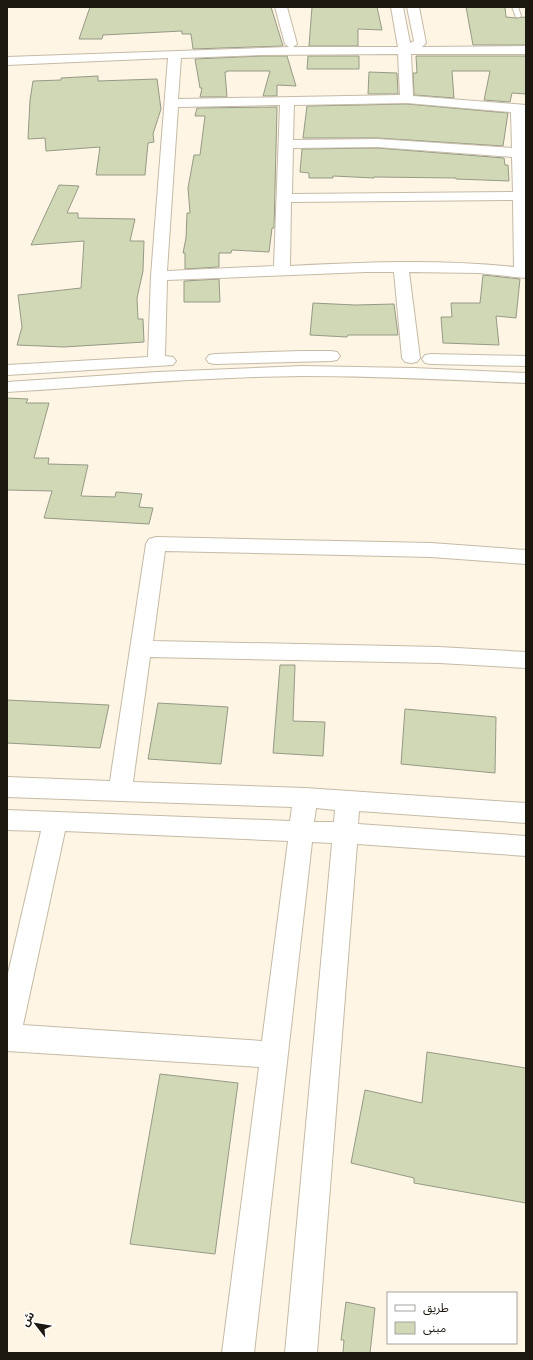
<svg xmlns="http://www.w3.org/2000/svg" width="533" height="1360" font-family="Manrope,'Noto Sans Arabic',sans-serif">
  <rect width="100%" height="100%" fill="#fef5e4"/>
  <!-- building -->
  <g fill="#d0d8b5" stroke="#969a86">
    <path d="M 90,7 L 271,7 L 283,46 L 193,49 L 191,34 L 182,34 L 182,31 L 103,35 L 102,39 L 79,39 Z"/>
    <path d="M 312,7 L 377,7 L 382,30 L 358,29 L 358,46 L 309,46 Z"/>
    <path d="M 466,7 L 505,7 L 506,17 L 516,18 L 526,17 L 526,45 L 473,45 Z"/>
    <path d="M 261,56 L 287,56 L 296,86 L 277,85 L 277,96 L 263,96 L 270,71 L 227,71 L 227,72 L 225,72 L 227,97 L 200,97 L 202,88 L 200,88 L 195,59 Z"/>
    <path d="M 308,56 L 359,56 L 359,69 L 307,69 Z"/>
    <path d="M 416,56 L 526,56 L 526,94 L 512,93 L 510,102 L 484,100 L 490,71 L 452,71 L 454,98 L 414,95 L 413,73 L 417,73 Z"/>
    <path d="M 369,72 L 397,73 L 398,94 L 368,94 Z"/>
    <path d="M 98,76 L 98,81 L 157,79 L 161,109 L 153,134 L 154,142 L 148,143 L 145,175 L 96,175 L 100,147 L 46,151 L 45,138 L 28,139 L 30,100 L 33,81 L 61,80 L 61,78 Z"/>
    <path d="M 407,104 L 508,113 L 503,146 L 377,138 L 303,138 L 307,106 Z"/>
    <path d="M 277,107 L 274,228 L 272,228 L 269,252 L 232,250 L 231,253 L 219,253 L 219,267 L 185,269 L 185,253 L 183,253 L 186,238 L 187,213 L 190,213 L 188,188 L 194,155 L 200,155 L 205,116 L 195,116 L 197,108 Z"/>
    <path d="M 377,148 L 504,158 L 505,165 L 508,165 L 509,181 L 456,179 L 456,178 L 374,177 L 374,178 L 333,176 L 333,178 L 309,178 L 309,173 L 300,172 L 302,149 Z"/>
    <path d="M 59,185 L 79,186 L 67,213 L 78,213 L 78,218 L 135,219 L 130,241 L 144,241 L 143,271 L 137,298 L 138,319 L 143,319 L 144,342 L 64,347 L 17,345 L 22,327 L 18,295 L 81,288 L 84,241 L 31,245 Z"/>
    <path d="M 483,275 L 520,279 L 516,318 L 496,316 L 499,345 L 443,343 L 441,317 L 452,317 L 451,303 L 480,303 Z"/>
    <path d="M 219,279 L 220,302 L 184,302 L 184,281 Z"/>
    <path d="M 313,303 L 355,305 L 394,304 L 398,335 L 348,335 L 347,337 L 310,335 Z"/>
    <path d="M 7,398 L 28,399 L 26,403 L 49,403 L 34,458 L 49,458 L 48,464 L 88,465 L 81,496 L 115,497 L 116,492 L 142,494 L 139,507 L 153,508 L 149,524 L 44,518 L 52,491 L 7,490 Z"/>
    <path d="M 280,665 L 295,665 L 293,721 L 325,722 L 323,756 L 273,753 Z"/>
    <path d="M 7,700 L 109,705 L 100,748 L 7,743 Z"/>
    <path d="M 158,703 L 228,707 L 221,764 L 148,759 Z"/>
    <path d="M 405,709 L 496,717 L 495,773 L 401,764 Z"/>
    <path d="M 427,1052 L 526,1068 L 526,1203 L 414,1183 L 414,1178 L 351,1163 L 365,1090 L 422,1103 Z"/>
    <path d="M 160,1074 L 238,1083 L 215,1254 L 130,1244 Z"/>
    <path d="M 346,1302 L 375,1308 L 370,1353 L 343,1353 L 344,1340 L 341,1340 Z"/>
  </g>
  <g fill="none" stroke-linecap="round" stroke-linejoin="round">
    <defs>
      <path id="lane" d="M 512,7 L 518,7 L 521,16 L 520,17 L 516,17 Z"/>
      <g id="street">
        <path d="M 275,7 L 287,7 L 297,44 L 293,47 L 398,47 L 391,7 L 403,7 L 410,43 L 414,41 L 407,7 L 419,7 L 426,43 L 422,47 L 526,46 L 526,54 L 411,54 L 413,96 L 526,105 L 526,113 L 525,113 L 526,278 L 478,273 L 409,272 L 420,358 L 417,362 L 411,363 L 405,362 L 402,358 L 394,272 L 366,272 L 167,280 L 165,356 L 173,357 L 176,361 L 173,365 L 7,375 L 7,365 L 148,357 L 151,276 L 168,58 L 7,65 L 7,57 L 289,47 L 285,44 ZM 398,54 L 400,95 L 178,99 L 181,58 L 261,55 ZM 407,103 L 511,112 L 512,148 L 377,139 L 293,140 L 294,105 ZM 280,105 L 274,266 L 167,271 L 178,107 ZM 377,147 L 512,157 L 513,192 L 292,194 L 293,148 ZM 513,200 L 514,267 C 440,259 365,262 290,266 L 291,202 Z"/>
        <path d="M 300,351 L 331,351 L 337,352 L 340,356 L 337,360 L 331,361 L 215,364 L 209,363 L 206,359 L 209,355 L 215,354 Z"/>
        <path d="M 431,354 L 526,356 L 526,366 L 431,364 L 425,363 L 422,359 L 425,355 Z"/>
        <path d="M 302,366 L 413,368 L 526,373 L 526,383 C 452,380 377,376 303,376 C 205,377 105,386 7,392 L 7,382 L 157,372 Z"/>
        <path d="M 156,537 L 431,543 L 526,550 L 526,564 L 431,557 L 165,551 L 153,641 L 439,647 L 526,652 L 526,668 L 439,663 L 150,657 L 133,782 L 305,788 L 526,803 L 526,823 L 359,811 L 358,824 L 526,836 L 526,856 L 357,844 L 317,1353 L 285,1353 L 332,843 L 312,842 L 254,1353 L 222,1353 L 259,1067 L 7,1051 L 7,978 L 41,831 L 7,830 L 7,810 L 290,821 L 292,807 L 7,797 L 7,777 L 110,781 L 146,544 L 149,539 ZM 316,808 L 335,810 L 334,822 L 314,822 ZM 65,831 L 288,841 L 262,1041 L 23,1025 Z"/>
      </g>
    </defs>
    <!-- lane casing -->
    <use href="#lane" stroke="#c5baa6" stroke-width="2"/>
    <!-- street casing -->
    <use href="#street" stroke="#c5baa6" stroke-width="2"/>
    <!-- lane -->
    <use href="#lane" fill="#fff" fill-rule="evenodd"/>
    <!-- street -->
    <use href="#street" fill="#fff" fill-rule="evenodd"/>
  </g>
  <!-- border -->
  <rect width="533" height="1360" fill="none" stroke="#1c1810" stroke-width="16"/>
  <!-- legend -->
  <rect x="387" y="1292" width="130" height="52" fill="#ffffff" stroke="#a4a39f"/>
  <rect x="395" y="1305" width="20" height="6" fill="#ffffff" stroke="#a4a39f"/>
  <text x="423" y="1312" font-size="12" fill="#1c1810">طريق</text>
  <rect x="395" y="1322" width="20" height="12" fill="#d0d8b5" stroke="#a4a39f"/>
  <text x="423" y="1332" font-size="12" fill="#1c1810">مبنى</text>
  <!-- north arrow -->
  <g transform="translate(36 1324) rotate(301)" stroke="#ffffff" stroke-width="3" paint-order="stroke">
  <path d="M0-3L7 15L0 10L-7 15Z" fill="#1c1810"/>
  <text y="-6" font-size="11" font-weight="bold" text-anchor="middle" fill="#1c1810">ش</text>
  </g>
</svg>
